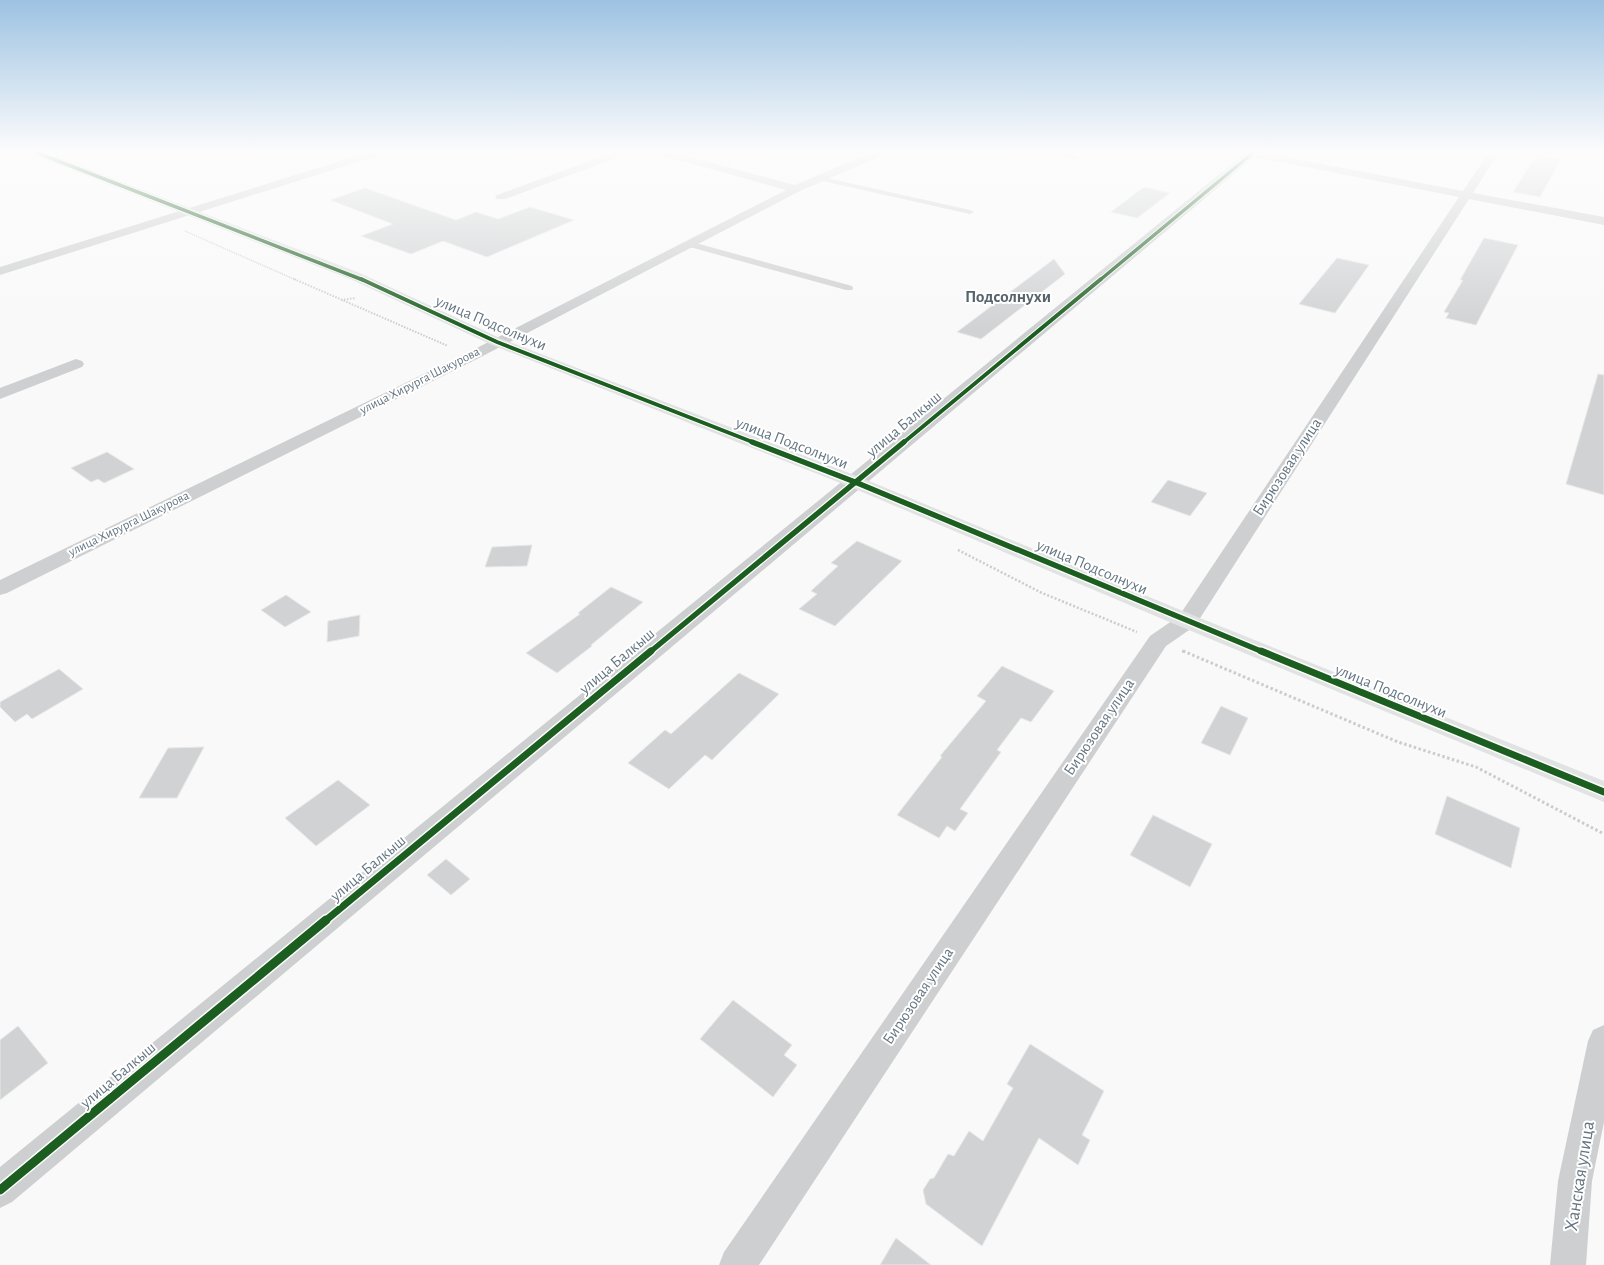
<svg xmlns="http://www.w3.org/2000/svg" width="1604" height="1265" font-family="'Alegreya Sans',sans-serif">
  <rect width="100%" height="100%" fill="#f9f9f9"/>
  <!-- building -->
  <g fill="#d0d2d3" stroke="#e8e8e8">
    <path d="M 1539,155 L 1561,159 L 1540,197 L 1513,192 L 1535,157 L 1537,158 Z"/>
    <path d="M 1144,187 L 1170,193 L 1137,218 L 1111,212 Z"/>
    <path d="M 365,188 L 456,220 L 476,212 L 498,219 L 530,207 L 574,220 L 487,257 L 443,241 L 411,254 L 361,236 L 393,224 L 330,200 Z"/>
    <path d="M 1484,238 L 1518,245 L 1476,325 L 1446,318 L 1449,313 L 1444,312 L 1463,280 L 1460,280 Z"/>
    <path d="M 1337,258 L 1369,265 L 1335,313 L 1299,304 Z"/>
    <path d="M 1054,259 L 1065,274 L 981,339 L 957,332 Z"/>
    <path d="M 1598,374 L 1604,375 L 1604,495 L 1566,484 Z"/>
    <path d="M 107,452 L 134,469 L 104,483 L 98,479 L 91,482 L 71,468 Z"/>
    <path d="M 1168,480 L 1207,493 L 1190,516 L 1151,502 Z"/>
    <path d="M 857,541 L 902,561 L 835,626 L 799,609 L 817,594 L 811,591 L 838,566 L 831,563 Z"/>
    <path d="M 532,545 L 527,566 L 485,567 L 492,547 Z"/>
    <path d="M 611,587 L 643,602 L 591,645 L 592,646 L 557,673 L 526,653 L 580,614 L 578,613 Z"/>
    <path d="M 286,595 L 311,612 L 285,627 L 261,610 Z"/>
    <path d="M 360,615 L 359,636 L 327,642 L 328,621 Z"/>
    <path d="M 1002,666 L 1054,691 L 1031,722 L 1021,718 L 997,750 L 1001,752 L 960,809 L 968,813 L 955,831 L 947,826 L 939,838 L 897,815 L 942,757 L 940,756 L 986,701 L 977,696 Z"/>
    <path d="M 59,669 L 83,689 L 32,719 L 27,714 L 15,722 L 0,707 L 0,702 Z"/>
    <path d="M 739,673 L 779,694 L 712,760 L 705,755 L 669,789 L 628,763 L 665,730 L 671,734 Z"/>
    <path d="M 1221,706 L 1248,718 L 1230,755 L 1201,743 Z"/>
    <path d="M 204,747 L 177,798 L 139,798 L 168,748 Z"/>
    <path d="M 338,780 L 370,805 L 316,846 L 285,818 Z"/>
    <path d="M 1447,796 L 1520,828 L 1511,868 L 1435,834 Z"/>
    <path d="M 1153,815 L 1212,844 L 1190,887 L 1130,855 Z"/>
    <path d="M 446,859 L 470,879 L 451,895 L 427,875 Z"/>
    <path d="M 733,1000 L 792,1045 L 784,1055 L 797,1065 L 773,1097 L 700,1039 Z"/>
    <path d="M 18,1026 L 48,1063 L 0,1100 L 0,1040 Z"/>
    <path d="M 1030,1044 L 1104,1091 L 1082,1135 L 1090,1140 L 1078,1165 L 1039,1138 L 982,1246 L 926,1204 L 923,1190 L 930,1179 L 934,1178 L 948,1154 L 954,1156 L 969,1131 L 983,1141 L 1013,1088 L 1007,1084 Z"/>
    <path d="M 896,1238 L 931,1265 L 880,1265 Z"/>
  </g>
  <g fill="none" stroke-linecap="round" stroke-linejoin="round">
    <!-- path-far3 -->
    <g stroke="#cbcccd" stroke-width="1.5" stroke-dasharray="1 1" stroke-linecap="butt">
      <path d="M 0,153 L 18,161"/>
      <path d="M 185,231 L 296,280"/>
    </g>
    <!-- path-far2 -->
    <g stroke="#cbcccd" stroke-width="2" stroke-dasharray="1.5 1.5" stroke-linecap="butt">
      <path d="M 294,279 L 448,346"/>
      <path d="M 341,300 L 356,298"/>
    </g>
    <!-- path-far1 -->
    <g stroke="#cbcccd" stroke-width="2.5" stroke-dasharray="2 2" stroke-linecap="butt">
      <path d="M 958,550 L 1042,593 L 1137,632"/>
      <path d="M 1182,651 L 1185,652"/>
    </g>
    <!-- path -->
    <path stroke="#cbcccd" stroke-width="3" stroke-dasharray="2.5 2.5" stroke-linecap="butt" d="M 1183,651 L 1398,742 L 1476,767 L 1604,834"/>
    <!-- lane -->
    <g fill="#cecfd0" fill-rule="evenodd">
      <path d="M 1048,152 L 1060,152 L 1078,157 L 1075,159 L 1049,153 Z"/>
      <path d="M 818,176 L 970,210 L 974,212 L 970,214 L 818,180 Z"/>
      <path d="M 686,242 L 692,242 L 852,286 L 853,288 L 852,290 L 846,290 L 686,246 Z"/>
    </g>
    <!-- street -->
    <g fill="#cecfd0" fill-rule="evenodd">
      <path d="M 369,152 L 384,152 L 383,154 L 0,275 L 0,267 Z"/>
      <path d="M 614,152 L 628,152 L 627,154 L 505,199 L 497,199 L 495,197 L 497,195 Z"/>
      <path d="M 656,152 L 672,152 L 795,185 L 873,152 L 887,152 L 886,154 L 800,191 L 477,359 L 7,593 L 0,595 L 0,580 L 467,353 L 786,190 L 657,154 Z"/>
      <path d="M 1238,152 L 1259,152 L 1463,191 L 1489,152 L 1499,152 L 1473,193 L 1604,217 L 1604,225 L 1469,199 L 1195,626 L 1166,646 L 759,1265 L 719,1265 L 724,1252 L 1150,636 L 1179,616 L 1459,197 L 1254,157 L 12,1202 L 0,1208 L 0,1167 L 1243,155 L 1239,154 Z"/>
      <path d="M 76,359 L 82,361 L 84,364 L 82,367 L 0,399 L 0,388 Z"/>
      <path d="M 1604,1025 L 1604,1122 L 1592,1181 L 1586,1265 L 1550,1265 L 1558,1181 L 1588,1041 L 1593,1030 Z"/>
    </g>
    <!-- secondary -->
    <path fill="#e1e2e2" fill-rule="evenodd" d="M 30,152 L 44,152 L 360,273 L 502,339 L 862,478 L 1195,616 L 1604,781 L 1604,802 L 1179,626 L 848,486 L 492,345 L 350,279 L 31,154 Z"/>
    <defs>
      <g id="cycleway-far4">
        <path d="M 35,152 L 363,280"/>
        <path d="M 1100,280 L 1254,152"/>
      </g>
      <g id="cycleway-far3">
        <path d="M 361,279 L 497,342 L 755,443"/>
        <path d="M 903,443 L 1101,279"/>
      </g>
      <g id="cycleway-far2">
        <path d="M 752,442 L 855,482 L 1263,652"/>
        <path d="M 650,652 L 904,442"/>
      </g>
      <g id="cycleway-far1">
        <path d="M 1261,651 L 1604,792"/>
        <path d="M 325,921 L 651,651"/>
      </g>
      <path id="cycleway" d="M 0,1190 L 326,920"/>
    </defs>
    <!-- cycleway-far4 casing -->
    <use href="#cycleway-far4" stroke="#fff" stroke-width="5"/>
    <!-- cycleway-far3 casing -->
    <use href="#cycleway-far3" stroke="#fff" stroke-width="6"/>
    <!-- cycleway-far2 casing -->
    <use href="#cycleway-far2" stroke="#fff" stroke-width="8"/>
    <!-- cycleway-far1 casing -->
    <use href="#cycleway-far1" stroke="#fff" stroke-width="10"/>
    <!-- cycleway casing -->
    <use href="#cycleway" stroke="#fff" stroke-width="12"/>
    <!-- cycleway-far4 -->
    <use href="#cycleway-far4" stroke="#1b5e20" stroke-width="3.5"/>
    <!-- cycleway-far3 -->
    <use href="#cycleway-far3" stroke="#1b5e20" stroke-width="4"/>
    <!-- cycleway-far2 -->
    <use href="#cycleway-far2" stroke="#1b5e20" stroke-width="5.5"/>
    <!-- cycleway-far1 -->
    <use href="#cycleway-far1" stroke="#1b5e20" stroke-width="7"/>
    <!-- cycleway -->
    <use href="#cycleway" stroke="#1b5e20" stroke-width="9"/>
  </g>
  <!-- sky -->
  <linearGradient id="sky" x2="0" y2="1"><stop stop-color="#9dc2e2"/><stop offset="0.46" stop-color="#fcfcfc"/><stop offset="1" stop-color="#fcfcfc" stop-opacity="0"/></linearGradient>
  <rect width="1604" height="329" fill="url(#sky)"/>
  <g text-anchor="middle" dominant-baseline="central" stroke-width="4" stroke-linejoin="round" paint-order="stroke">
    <!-- far-street labels -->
    <g font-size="13" fill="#657683" stroke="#fff">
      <text transform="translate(420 381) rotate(-27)">улица Хирурга Шакурова</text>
      <text transform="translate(129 524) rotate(-26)">улица Хирурга Шакурова</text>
    </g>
    <!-- street labels -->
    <g font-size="16" fill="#657683" stroke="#fff">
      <text transform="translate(491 323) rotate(23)">улица Подсолнухи</text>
      <text transform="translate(904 424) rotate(-40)">улица Балкыш</text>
      <text transform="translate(792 443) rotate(21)">улица Подсолнухи</text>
      <text transform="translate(1287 467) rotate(-57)">Бирюзовая улица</text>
      <text transform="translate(1092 567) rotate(23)">улица Подсолнухи</text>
      <text transform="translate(617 661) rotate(-40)">улица Балкыш</text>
      <text transform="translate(1391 691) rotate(22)">улица Подсолнухи</text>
      <text transform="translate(1099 727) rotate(-56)">Бирюзовая улица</text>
      <text transform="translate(368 868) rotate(-40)">улица Балкыш</text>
      <text transform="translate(918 996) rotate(-56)">Бирюзовая улица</text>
      <text transform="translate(118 1075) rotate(-40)">улица Балкыш</text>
    </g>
    <!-- far-district labels -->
    <g font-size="17" font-weight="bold" fill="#57646e" stroke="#fff">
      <text x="1008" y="296">Подсолнухи</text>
    </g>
    <!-- near-street labels -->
    <g font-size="19" fill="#657683" stroke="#fff">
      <text transform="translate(1580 1176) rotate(-81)">Ханская улица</text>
    </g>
  </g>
</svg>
